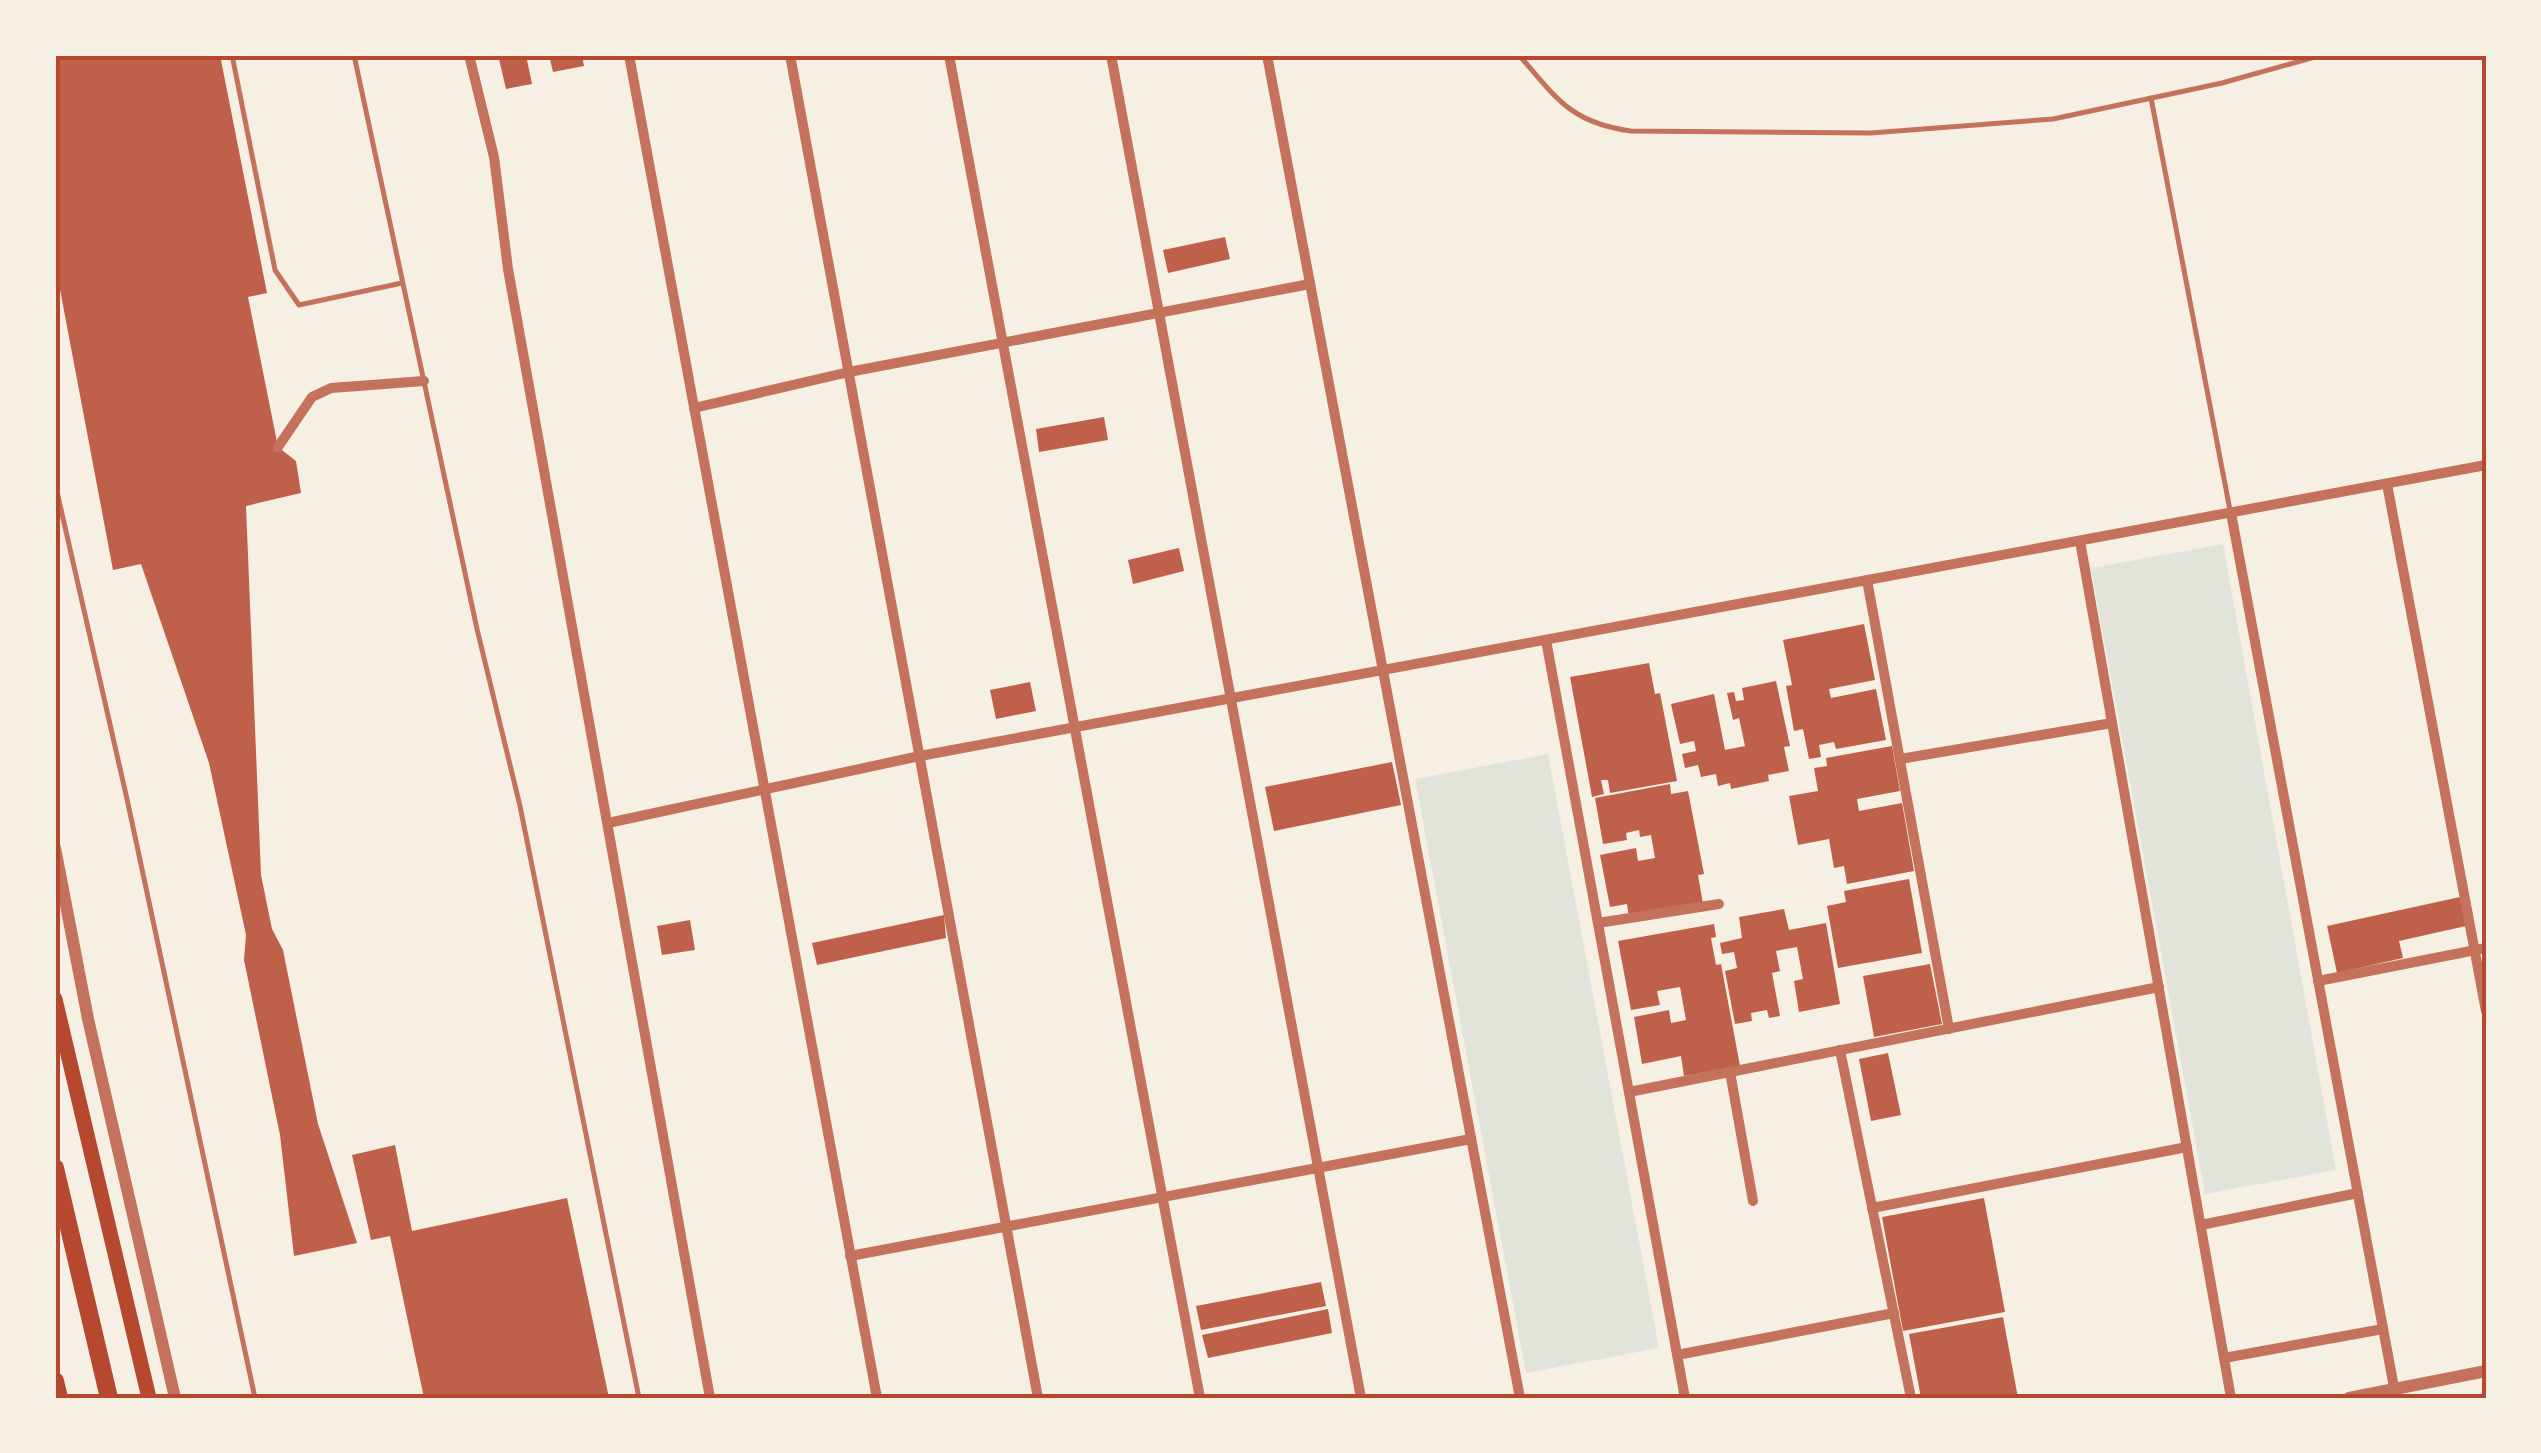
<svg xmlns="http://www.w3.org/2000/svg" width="2541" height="1453" font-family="'Titillium Web',sans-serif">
  <rect width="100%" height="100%" fill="#f6efe4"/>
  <!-- green -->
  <g fill="#e2e4dc">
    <path d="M 2223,544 L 2336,1170 L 2205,1194 L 2091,568 Z"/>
    <path d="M 1548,754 L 1659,1348 L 1526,1373 L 1415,779 Z"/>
  </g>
  <!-- building -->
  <g fill="#bf614a">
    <path d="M 55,55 L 220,55 L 267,293 L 248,297 L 278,447 L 296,461 L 301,493 L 246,506 L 261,875 L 272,929 L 283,950 L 318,1124 L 357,1243 L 294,1256 L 280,1135 L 244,960 L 246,935 L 209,763 L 141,564 L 113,570 L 55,263 Z"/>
    <path d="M 498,55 L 526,55 L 532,84 L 506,89 Z"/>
    <path d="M 549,55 L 582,55 L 584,66 L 553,72 Z"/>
    <path d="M 1225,237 L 1230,259 L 1168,273 L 1163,250 Z"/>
    <path d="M 1104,417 L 1108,440 L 1039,452 L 1036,429 Z"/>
    <path d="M 1179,548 L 1184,571 L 1133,584 L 1128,560 Z"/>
    <path d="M 1864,624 L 1875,680 L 1829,689 L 1831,698 L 1876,689 L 1886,740 L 1836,749 L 1834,742 L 1819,745 L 1821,757 L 1809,759 L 1803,729 L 1794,731 L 1786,686 L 1792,685 L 1783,640 Z"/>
    <path d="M 1649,663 L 1655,694 L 1660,693 L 1677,781 L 1610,793 L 1608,780 L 1601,780 L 1604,794 L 1592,797 L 1570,677 Z"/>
    <path d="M 1776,681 L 1790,746 L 1784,747 L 1789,771 L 1768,775 L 1769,781 L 1731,789 L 1730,783 L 1718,786 L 1716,774 L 1701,777 L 1698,765 L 1685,768 L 1682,754 L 1696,751 L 1694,741 L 1680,744 L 1671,704 L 1714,694 L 1725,750 L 1745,746 L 1739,718 L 1733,720 L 1727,693 L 1734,692 L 1736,701 L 1744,700 L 1742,688 Z"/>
    <path d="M 1030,682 L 1036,711 L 996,719 L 990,690 Z"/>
    <path d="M 1892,746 L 1900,791 L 1857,799 L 1859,811 L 1902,803 L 1914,871 L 1847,884 L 1844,866 L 1834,868 L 1829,839 L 1798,845 L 1789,796 L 1818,791 L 1814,768 L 1827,766 L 1826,758 Z"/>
    <path d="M 1392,762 L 1401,805 L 1274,831 L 1265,787 Z"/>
    <path d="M 1670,784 L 1671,794 L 1688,791 L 1704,874 L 1698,875 L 1703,904 L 1629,917 L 1627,904 L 1610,907 L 1600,855 L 1636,848 L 1638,861 L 1655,858 L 1651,835 L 1640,837 L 1639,830 L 1626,833 L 1627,840 L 1603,844 L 1595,798 Z"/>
    <path d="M 1909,879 L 1922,953 L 1838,968 L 1827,906 L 1846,902 L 1844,891 Z"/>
    <path d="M 2460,897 L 2466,926 L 2399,941 L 2403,958 L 2337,973 L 2327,926 Z"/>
    <path d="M 1784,909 L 1789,930 L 1826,923 L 1840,1004 L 1799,1012 L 1794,981 L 1803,979 L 1797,947 L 1776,951 L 1780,971 L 1772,973 L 1780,1016 L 1769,1018 L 1767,1010 L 1751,1013 L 1752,1021 L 1735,1024 L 1725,971 L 1737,968 L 1734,952 L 1722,954 L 1720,943 L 1742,938 L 1739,917 Z"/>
    <path d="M 944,915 L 946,938 L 817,965 L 812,943 Z"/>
    <path d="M 690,920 L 695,950 L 662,955 L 657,926 Z"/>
    <path d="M 1714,924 L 1716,937 L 1711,938 L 1716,965 L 1721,964 L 1740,1066 L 1684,1076 L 1681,1056 L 1642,1064 L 1634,1017 L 1669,1010 L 1671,1023 L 1686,1020 L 1680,987 L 1657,991 L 1660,1005 L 1631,1010 L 1618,941 Z"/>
    <path d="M 1930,964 L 1942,1024 L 1874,1037 L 1863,976 Z"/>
    <path d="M 1888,1053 L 1901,1115 L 1871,1121 L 1859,1059 Z"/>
    <path d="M 395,1145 L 412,1231 L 567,1198 L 609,1398 L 424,1398 L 390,1236 L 371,1240 L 352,1155 Z"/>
    <path d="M 1984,1198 L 2005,1312 L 1903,1331 L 1882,1217 Z"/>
    <path d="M 1321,1282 L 1326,1306 L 1201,1330 L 1196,1306 Z"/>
    <path d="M 1328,1309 L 1332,1333 L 1208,1358 L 1202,1335 Z"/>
    <path d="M 2003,1317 L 2018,1398 L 1921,1398 L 1909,1334 Z"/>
  </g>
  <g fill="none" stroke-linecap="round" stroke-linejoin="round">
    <!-- service -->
    <g stroke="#c5725c" stroke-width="5">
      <path d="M 232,55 L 275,270 L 299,305 L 402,283"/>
      <path d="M 354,55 L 477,629 L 520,806 L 639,1398"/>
      <path d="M 1519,55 C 1556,98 1571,123 1631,131 L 1871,133 L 2053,119 L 2222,83 L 2322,55"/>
      <path d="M 2151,98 L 2230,510"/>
      <path d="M 55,483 L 127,799 L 255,1398"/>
    </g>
    <!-- minor -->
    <g stroke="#c5725c" stroke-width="10">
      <path d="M 469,55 L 494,157 L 508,269 L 710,1398"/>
      <path d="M 629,55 L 877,1398"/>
      <path d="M 790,55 L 1038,1398"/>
      <path d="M 949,55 L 1200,1398"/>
      <path d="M 1111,55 L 1361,1398"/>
      <path d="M 1267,55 L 1520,1398"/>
      <path d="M 694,408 L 849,372 L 1310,284"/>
      <path d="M 278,447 L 312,397 L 331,388 L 424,381"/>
      <path d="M 2387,484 L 2486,1011"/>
      <path d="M 2231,513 L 2396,1398"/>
      <path d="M 2080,541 L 2231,1398"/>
      <path d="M 1867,580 L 1949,1029"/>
      <path d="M 1546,640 L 1685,1398"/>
      <path d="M 1900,759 L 2112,723"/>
      <path d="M 608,823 L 920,756 L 2486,465"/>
      <path d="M 1598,923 L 1719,904"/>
      <path d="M 2318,981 L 2486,948"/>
      <path d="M 1840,1050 L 1911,1398"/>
      <path d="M 1730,1072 L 1753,1201"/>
      <path d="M 1629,1092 L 2159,987"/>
      <path d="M 1872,1208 L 2187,1147"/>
      <path d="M 2201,1225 L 2358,1193"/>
      <path d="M 850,1256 L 1471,1139"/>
      <path d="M 1677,1355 L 1894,1313"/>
      <path d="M 2224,1358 L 2383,1329"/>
    </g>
    <!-- tertiary -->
    <g stroke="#c5725c" stroke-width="12">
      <path d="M 55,848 L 88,1019 L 175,1398"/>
      <path d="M 2349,1398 L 2486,1371"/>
    </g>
    <!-- trunk -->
    <path stroke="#b5482f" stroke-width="15" d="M 55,999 L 149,1398"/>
    <!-- motorway -->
    <g stroke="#b5482f" stroke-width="18">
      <path d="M 55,1168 L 109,1398"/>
      <path d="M 55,1381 L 59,1398"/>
    </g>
  </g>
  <!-- border -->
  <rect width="2541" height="1453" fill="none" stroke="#f6efe4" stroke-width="115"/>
  <rect x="58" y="58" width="2426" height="1338" fill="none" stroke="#b5482f" stroke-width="4"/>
</svg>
